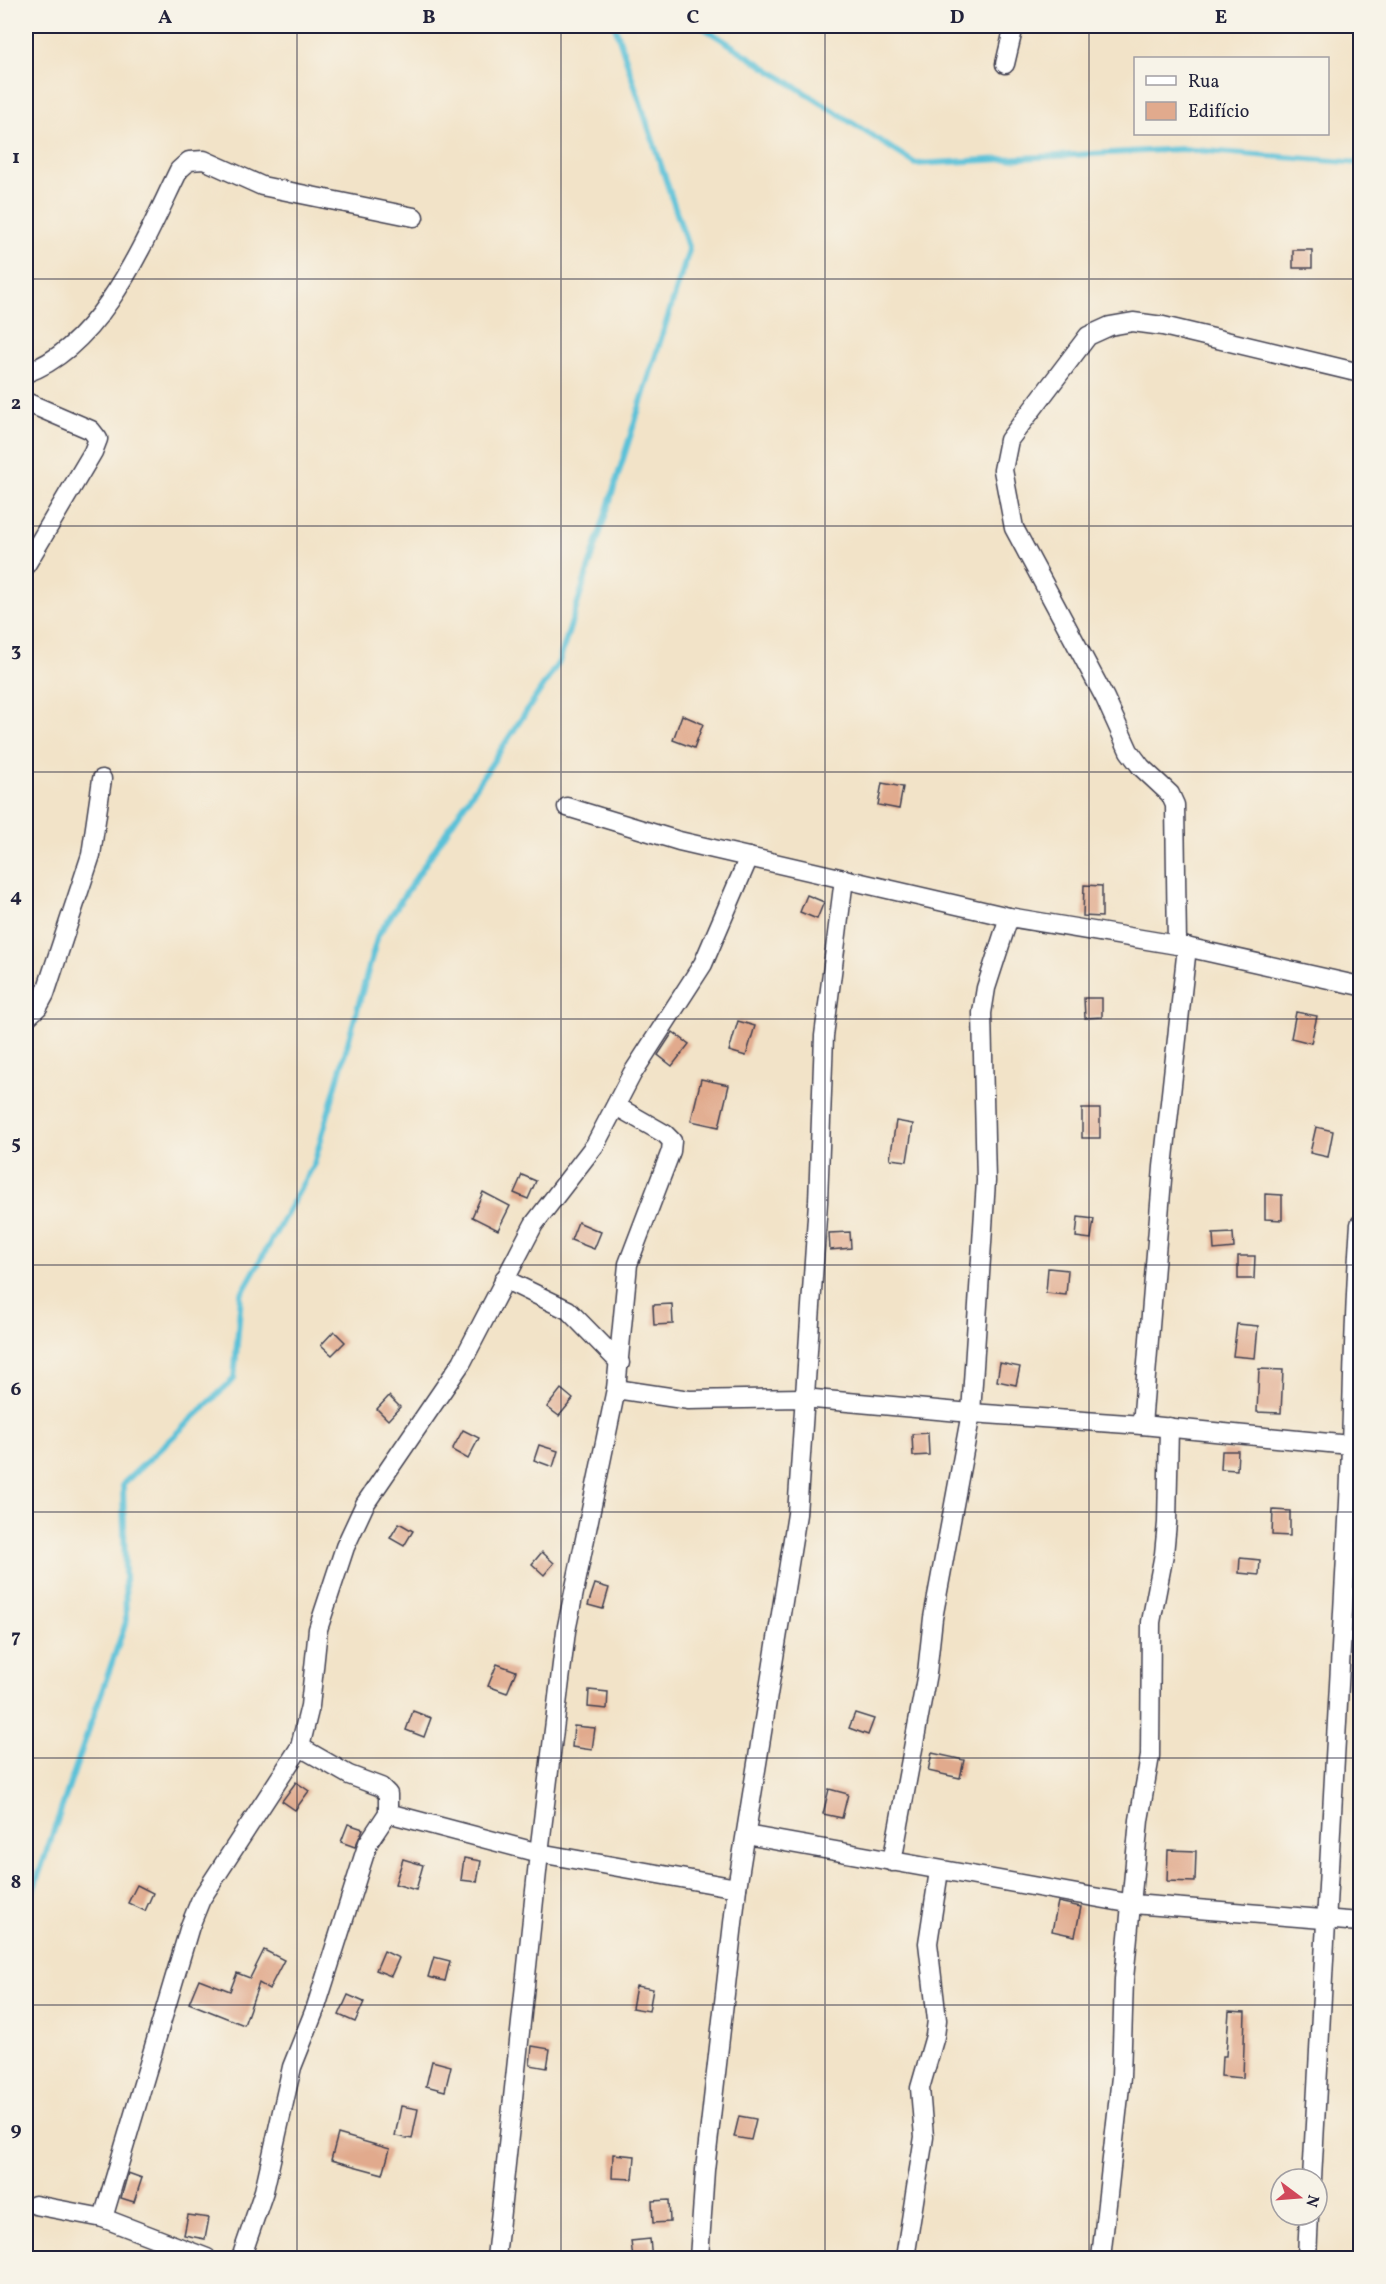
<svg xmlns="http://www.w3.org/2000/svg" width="1386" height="2284" font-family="Vollkorn,serif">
  <rect width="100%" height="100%" fill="#f7f3e8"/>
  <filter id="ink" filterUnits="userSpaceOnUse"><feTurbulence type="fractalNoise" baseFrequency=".0167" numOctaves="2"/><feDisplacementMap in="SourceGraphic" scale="12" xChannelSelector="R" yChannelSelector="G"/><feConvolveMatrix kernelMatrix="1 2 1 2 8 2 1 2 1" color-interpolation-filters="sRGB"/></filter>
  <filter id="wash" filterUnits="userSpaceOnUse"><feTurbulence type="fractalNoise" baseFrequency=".008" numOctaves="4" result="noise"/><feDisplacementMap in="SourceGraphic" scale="24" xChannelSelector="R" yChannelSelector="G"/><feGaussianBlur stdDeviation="1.35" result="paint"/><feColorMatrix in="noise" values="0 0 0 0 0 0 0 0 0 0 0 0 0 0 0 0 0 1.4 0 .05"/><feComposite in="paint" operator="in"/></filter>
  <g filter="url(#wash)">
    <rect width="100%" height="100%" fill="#f2e3c8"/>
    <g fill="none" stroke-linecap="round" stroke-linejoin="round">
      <!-- stream -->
      <g stroke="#5ac1d8" stroke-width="6">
        <path d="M 701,26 L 916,164 L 1181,149 L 1360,163"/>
        <path d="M 26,1911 L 126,1622 L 123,1484 L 234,1379 L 241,1295 L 314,1164 L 378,935 L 559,662 L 689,250 L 615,26"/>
      </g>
    </g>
    <g id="blocks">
      <!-- building -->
      <g fill="#e1aa8d">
        <rect x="1293" y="250" width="19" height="18"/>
        <path d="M 682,715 L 703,724 L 694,748 L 673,740 Z"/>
        <path d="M 882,783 L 903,787 L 899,809 L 878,805 Z"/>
        <path d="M 1084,885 L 1102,886 L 1102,917 L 1083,916 Z"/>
        <path d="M 807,895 L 824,902 L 817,919 L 800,912 Z"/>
        <path d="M 1084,998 L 1102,998 L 1102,1017 L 1085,1018 Z"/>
        <path d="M 1296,1012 L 1317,1016 L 1311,1043 L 1291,1038 Z"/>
        <path d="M 738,1021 L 755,1026 L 746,1056 L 729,1051 Z"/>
        <path d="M 673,1032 L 689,1044 L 672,1066 L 658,1055 Z"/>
        <path d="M 701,1079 L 729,1085 L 719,1127 L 691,1121 Z"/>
        <rect x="1082" y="1109" width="18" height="29"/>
        <path d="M 896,1121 L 913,1124 L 907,1161 L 890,1159 Z"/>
        <path d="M 1316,1127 L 1333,1131 L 1328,1157 L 1310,1153 Z"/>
        <path d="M 522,1175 L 536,1181 L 528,1199 L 514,1193 Z"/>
        <path d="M 483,1192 L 510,1206 L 498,1230 L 472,1217 Z"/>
        <path d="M 1265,1194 L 1282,1195 L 1282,1220 L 1265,1219 Z"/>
        <path d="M 1078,1217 L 1094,1219 L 1091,1239 L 1076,1237 Z"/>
        <path d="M 578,1222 L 601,1232 L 594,1249 L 571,1240 Z"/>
        <path d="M 850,1232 L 851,1248 L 830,1250 L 829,1233 Z"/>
        <path d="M 1233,1233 L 1234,1248 L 1214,1250 L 1213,1234 Z"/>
        <path d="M 1238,1256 L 1255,1256 L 1254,1279 L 1238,1279 Z"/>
        <path d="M 1048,1268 L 1068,1270 L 1066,1295 L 1046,1293 Z"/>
        <path d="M 672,1304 L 673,1324 L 654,1325 L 653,1305 Z"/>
        <path d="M 1237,1324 L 1258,1326 L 1255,1358 L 1233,1356 Z"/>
        <path d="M 334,1331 L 345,1342 L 332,1355 L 321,1345 Z"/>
        <path d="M 1000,1363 L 1020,1367 L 1016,1385 L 997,1381 Z"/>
        <path d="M 1259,1369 L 1283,1370 L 1281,1413 L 1257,1412 Z"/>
        <path d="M 561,1389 L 573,1399 L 559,1416 L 547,1407 Z"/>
        <path d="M 389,1396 L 400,1407 L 388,1420 L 377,1409 Z"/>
        <path d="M 463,1430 L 479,1438 L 468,1459 L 452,1450 Z"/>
        <path d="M 928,1433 L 929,1455 L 913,1456 L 912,1434 Z"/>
        <path d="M 539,1445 L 558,1451 L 553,1467 L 534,1460 Z"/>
        <path d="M 1222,1451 L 1238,1451 L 1237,1470 L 1221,1469 Z"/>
        <path d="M 1273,1510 L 1290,1511 L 1290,1536 L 1272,1535 Z"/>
        <path d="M 399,1523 L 413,1531 L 404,1546 L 390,1538 Z"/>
        <path d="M 542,1552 L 554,1563 L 544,1575 L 532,1564 Z"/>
        <path d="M 1240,1558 L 1260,1560 L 1259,1575 L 1239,1573 Z"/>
        <path d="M 595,1584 L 609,1588 L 603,1609 L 588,1605 Z"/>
        <path d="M 497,1664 L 516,1671 L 507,1693 L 488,1686 Z"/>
        <path d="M 589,1690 L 608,1692 L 607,1709 L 588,1707 Z"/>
        <path d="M 413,1711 L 431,1718 L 424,1737 L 406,1730 Z"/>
        <path d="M 855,1713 L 874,1719 L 868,1735 L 849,1728 Z"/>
        <path d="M 574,1726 L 595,1728 L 592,1750 L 572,1747 Z"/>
        <path d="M 932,1753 L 964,1760 L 960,1778 L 928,1771 Z"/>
        <path d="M 296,1782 L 309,1791 L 295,1810 L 282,1801 Z"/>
        <path d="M 829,1789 L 848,1794 L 842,1818 L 823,1814 Z"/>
        <path d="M 348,1824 L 363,1829 L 355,1847 L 341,1842 Z"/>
        <path d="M 1168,1850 L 1196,1851 L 1195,1882 L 1167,1881 Z"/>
        <path d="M 464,1858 L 481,1861 L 477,1882 L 461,1880 Z"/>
        <path d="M 403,1859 L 423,1865 L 416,1890 L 395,1884 Z"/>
        <path d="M 137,1885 L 153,1893 L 145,1911 L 128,1903 Z"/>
        <path d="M 1058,1902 L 1081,1907 L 1075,1936 L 1052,1931 Z"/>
        <path d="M 264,1950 L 284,1960 L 269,1989 L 259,1983 L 244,2025 L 189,2003 L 199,1979 L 230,1991 L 237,1973 L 250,1978 Z"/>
        <path d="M 384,1951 L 399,1958 L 391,1976 L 376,1970 Z"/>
        <path d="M 434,1957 L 450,1961 L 445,1981 L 428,1977 Z"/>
        <path d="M 636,1986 L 653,1989 L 649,2011 L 632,2008 Z"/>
        <path d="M 348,1995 L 364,2002 L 355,2022 L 339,2015 Z"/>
        <path d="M 1229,2011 L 1245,2012 L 1243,2078 L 1221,2076 L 1222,2056 L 1226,2056 Z"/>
        <path d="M 532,2046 L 550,2049 L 547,2068 L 530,2065 Z"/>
        <path d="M 432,2061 L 451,2066 L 445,2091 L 426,2086 Z"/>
        <path d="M 401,2106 L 418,2109 L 412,2139 L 395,2136 Z"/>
        <path d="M 739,2116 L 756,2119 L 751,2140 L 734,2137 Z"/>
        <path d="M 338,2134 L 390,2149 L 383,2174 L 331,2160 Z"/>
        <path d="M 613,2154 L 635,2156 L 633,2179 L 612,2178 Z"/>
        <path d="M 128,2173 L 142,2178 L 134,2202 L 121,2198 Z"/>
        <path d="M 669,2200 L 670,2222 L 653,2223 L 652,2201 Z"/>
        <path d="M 188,2215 L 209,2218 L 205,2239 L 184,2235 Z"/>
        <path d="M 650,2239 L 652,2259 L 633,2259 L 631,2241 Z"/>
      </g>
    </g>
  </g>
  <g filter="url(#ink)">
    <use href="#blocks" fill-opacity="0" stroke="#413f50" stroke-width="1.5"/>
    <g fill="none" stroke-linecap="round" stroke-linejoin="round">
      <defs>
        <g id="minor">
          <path d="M 1005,64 L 1014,26"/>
          <path d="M 26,373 C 103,346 145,239 179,170 L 189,161 L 204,160 L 262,186 L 414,217"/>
          <path d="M 26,402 L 91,430 L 98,439 L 93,452 L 26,565"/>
          <path d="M 567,807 L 679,841 L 1009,917 L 1177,945 L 1360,986"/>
          <path d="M 1177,945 L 1175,805 L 1170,794 L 1141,767 L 1129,751 L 1105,698 L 1014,528 L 1003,470 L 1009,440 L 1088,336 L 1110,326 L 1133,322 L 1163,326 L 1360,373"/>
          <path d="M 26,1018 L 38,1007 L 45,994 L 91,855 L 102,779"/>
          <path d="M 504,1279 L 568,1310 L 620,1363"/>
          <path d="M 616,1389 L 689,1400 L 803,1398 L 971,1413 L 1142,1425 L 1360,1446"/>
          <path d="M 1142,1425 L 1163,1167 L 1187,947"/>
          <path d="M 388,1813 L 539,1853 L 737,1888"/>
          <path d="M 746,1835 L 1133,1904 L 1360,1922"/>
          <path d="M 892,1862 L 927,1673 L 933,1618 L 971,1413 L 986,1181 L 982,1013 L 986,988 L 1009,917"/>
          <path d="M 1312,2179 C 1325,1954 1337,1728 1349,1502 C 1353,1409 1353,1317 1360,1224"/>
          <path d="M 35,2205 L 103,2218 L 207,2258"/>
          <path d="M 103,2218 L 190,1926 L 201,1899 L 300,1747 L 310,1706 L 318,1629 L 345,1547 L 365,1504 L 462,1362 L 534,1224 L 595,1145 L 632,1074 L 703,964 L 749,857"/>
          <path d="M 241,2258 L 264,2191 L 292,2067 L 316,2007 L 368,1843 L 388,1813 L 388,1794 L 381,1787 L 349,1775 L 300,1747"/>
          <path d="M 496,2258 L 539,1853 L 566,1631 L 616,1389 L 628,1264 L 671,1151 L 672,1141 L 665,1134 L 616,1106"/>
          <path d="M 699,2258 L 705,2170 L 737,1888 L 797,1514 L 818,1202 L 824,1036 L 844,879"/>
          <path d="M 905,2258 L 924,2137 L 920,2088 L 935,2036 L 937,2020 L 928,1943 L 939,1871"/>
          <path d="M 1101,2258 L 1121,2077 L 1124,1979 L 1139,1820 L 1150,1756 L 1151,1622 L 1164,1554 L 1167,1523 L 1169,1427"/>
          <path d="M 1307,2258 L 1309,2215"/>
        </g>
      </defs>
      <!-- minor casing -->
      <use href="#minor" stroke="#413f50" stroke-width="21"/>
      <!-- minor -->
      <use href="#minor" stroke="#fff" stroke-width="18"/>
    </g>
  </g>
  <!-- grid -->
  <path fill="none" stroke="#22223b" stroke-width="1.5" stroke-opacity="0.55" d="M 297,26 L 297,2258M 561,26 L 561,2258M 825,26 L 825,2258M 1089,26 L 1089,2258M 26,279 L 1360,279M 26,526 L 1360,526M 26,772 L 1360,772M 26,1019 L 1360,1019M 26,1265 L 1360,1265M 26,1512 L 1360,1512M 26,1758 L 1360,1758M 26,2005 L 1360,2005"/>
  <!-- margin -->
  <rect width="1386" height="2284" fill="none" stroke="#f7f3e8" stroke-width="66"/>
  <!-- legend -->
  <rect x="1134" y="57" width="195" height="78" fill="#f7f3e8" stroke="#a29fa3" stroke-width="1.5"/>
  <rect x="1146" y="76" width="30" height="9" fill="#ffffff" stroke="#a29fa3" stroke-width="1.5"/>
  <text x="1188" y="87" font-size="18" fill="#22223b">Rua</text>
  <rect x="1146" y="102" width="30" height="18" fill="#e1aa8d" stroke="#a29fa3" stroke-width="1.5"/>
  <text x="1188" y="117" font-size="18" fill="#22223b">Edifício</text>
  <!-- north arrow -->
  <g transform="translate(1299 2197) rotate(106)"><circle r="28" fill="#f7f3e8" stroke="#a29fa3" stroke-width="1.5"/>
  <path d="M0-4.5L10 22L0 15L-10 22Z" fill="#d1495b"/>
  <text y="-9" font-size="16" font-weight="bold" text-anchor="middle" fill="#22223b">N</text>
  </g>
  <rect x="33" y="33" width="1320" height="2218" fill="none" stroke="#22223b" stroke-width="2"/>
  <g font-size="20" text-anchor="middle" font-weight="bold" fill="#22223b">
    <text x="165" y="23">A</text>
    <text x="429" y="23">B</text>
    <text x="693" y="23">C</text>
    <text x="957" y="23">D</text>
    <text x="1221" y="23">E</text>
    <text x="16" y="163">1</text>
    <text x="16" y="409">2</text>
    <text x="16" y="656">3</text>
    <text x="16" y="902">4</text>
    <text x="16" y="1149">5</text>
    <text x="16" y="1395">6</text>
    <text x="16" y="1642">7</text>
    <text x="16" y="1888">8</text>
    <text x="16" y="2135">9</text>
  </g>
</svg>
